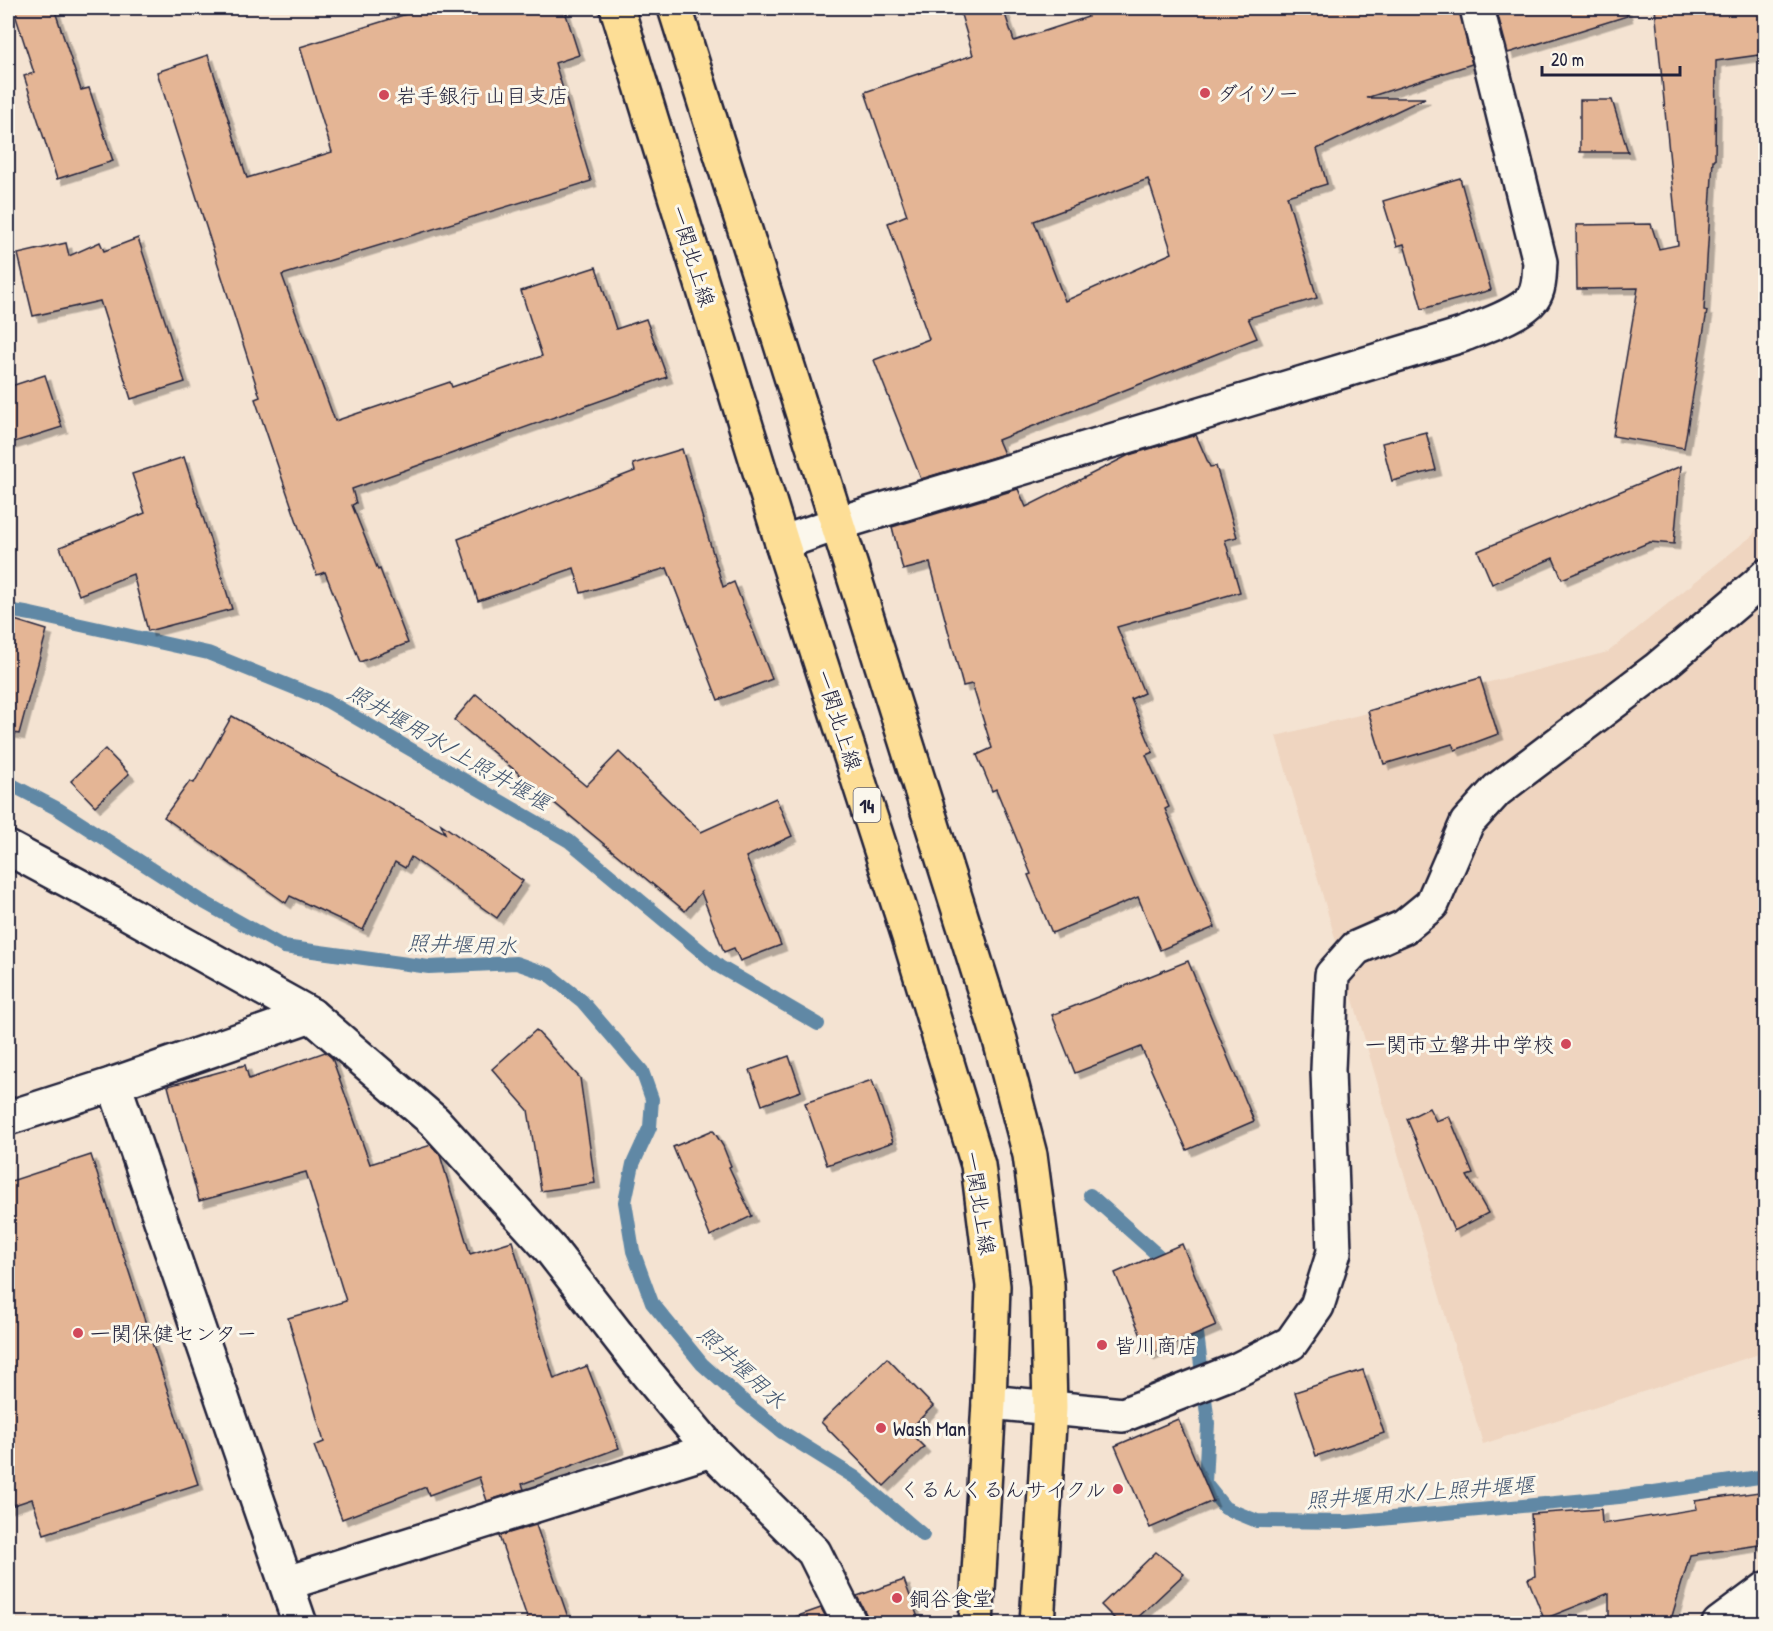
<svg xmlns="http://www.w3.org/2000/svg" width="1773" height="1631" font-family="'Patrick Hand','Klee One',sans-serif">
  <defs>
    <filter id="shadow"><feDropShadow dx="5.5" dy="5.5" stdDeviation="0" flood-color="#0004"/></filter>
  </defs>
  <rect width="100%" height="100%" fill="#f4e3d2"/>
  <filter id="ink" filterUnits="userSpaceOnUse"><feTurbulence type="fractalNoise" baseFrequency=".0167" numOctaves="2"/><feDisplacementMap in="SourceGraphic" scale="12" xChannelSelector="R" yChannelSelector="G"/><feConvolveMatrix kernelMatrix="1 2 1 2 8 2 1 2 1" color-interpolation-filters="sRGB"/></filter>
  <g filter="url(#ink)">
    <!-- built -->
    <path fill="#efd5c0" d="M 1765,510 L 1765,1352 L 1483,1444 L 1276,736 L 1608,652 L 1753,535 Z"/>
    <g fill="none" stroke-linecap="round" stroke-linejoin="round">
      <!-- stream -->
      <g stroke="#6188a5" stroke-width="14">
        <path d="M 8,610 L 31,614 L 208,653 L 327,701 L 569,841 L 720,967 L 818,1024"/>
        <path d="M 8,783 L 58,809 L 200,900 L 284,947 L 429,967 L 516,963 L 548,974 L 582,1001 L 642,1071 L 652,1099 L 650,1127 L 633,1164 L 625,1202 L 633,1251 L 652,1303 L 702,1364 L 741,1399 L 782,1432 L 856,1478 L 923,1535"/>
        <path d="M 1090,1195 L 1169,1265 L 1170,1268"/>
        <path d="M 1192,1319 L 1197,1333 L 1208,1423 L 1205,1483 L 1225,1508 L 1257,1521 L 1348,1522 L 1619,1497 L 1766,1476"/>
      </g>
    </g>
    <!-- building -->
    <g fill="#e4b595" stroke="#22223b" stroke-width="1.5" fill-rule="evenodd" filter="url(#shadow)">
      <path d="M 13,8 L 54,8 L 81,90 L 89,88 L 113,161 L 57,179 L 24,76 L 34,73 Z"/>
      <path d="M 426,8 L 564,8 L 579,55 L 555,63 L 591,181 L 282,275 L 335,421 L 450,382 L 452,387 L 542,356 L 521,291 L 596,267 L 616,329 L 646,319 L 667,377 L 352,489 L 356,503 L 352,505 L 378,570 L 380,569 L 408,643 L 360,662 L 325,572 L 317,575 L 299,528 L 255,399 L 260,397 L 157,72 L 208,55 L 247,178 L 332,152 L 300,47 Z"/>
      <path d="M 959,8 L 1003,8 L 1014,41 L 1088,17 L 1085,8 L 1459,8 L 1472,64 L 1366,98 L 1425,98 L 1317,149 L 1327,184 L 1287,196 L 1317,298 L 1248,318 L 1257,338 L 998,440 L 1004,454 L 921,479 L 874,360 L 929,339 L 888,223 L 907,215 L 865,92 L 973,55 ZM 1148,179 L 1172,253 L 1065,301 L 1034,221 Z"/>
      <path d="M 1496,8 L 1625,8 L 1627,16 L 1508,53 Z"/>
      <path d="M 1655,8 L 1766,8 L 1766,54 L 1716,61 L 1715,160 L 1713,160 L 1704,310 L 1707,311 L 1684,448 L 1613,436 L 1638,288 L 1577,289 L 1576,225 L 1651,224 L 1659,249 L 1678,245 Z"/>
      <path d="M 1580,100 L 1612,100 L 1628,152 L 1580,152 Z"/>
      <path d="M 1460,178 L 1491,290 L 1422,309 L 1404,244 L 1397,246 L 1383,201 Z"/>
      <path d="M 138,238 L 185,382 L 131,399 L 100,301 L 33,316 L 18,254 L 66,243 L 69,256 L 100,242 L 104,251 Z"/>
      <path d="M 45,375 L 62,427 L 8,444 L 8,387 Z"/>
      <path d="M 1426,432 L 1436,470 L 1392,481 L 1382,443 Z"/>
      <path d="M 1196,435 L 1210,467 L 1216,466 L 1237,537 L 1225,540 L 1240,592 L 1117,627 L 1144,693 L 1131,699 L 1153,752 L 1146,755 L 1169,807 L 1165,809 L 1215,927 L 1160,950 L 1138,897 L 1052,933 L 1028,875 L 1031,874 L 996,789 L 992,791 L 977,755 L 992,748 L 972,684 L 963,686 L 930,563 L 903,570 L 892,527 L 1018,489 L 1026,507 L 1129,455 Z"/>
      <path d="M 682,449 L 723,587 L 734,582 L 772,679 L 718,700 L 667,568 L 581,593 L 574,568 L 478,601 L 458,539 L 635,471 L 633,464 Z"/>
      <path d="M 184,457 L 232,609 L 148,631 L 133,574 L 79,595 L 60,547 L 145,513 L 132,474 Z"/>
      <path d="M 1681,466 L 1674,544 L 1650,542 L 1562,579 L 1553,558 L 1492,584 L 1478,551 Z"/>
      <path d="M 8,618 L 47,630 L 19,734 L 8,732 Z"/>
      <path d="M 1480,678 L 1498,734 L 1455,750 L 1452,744 L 1384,764 L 1368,711 Z"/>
      <path d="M 476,694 L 586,786 L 619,752 L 701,832 L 776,798 L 792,836 L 746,857 L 781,945 L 740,961 L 734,948 L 724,952 L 701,892 L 685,911 L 454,720 Z"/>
      <path d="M 232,716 L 445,833 L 441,824 L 523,881 L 497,918 L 411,857 L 405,868 L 395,862 L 363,930 L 290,896 L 286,903 L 164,817 L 190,781 L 194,783 Z"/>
      <path d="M 105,749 L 129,774 L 95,806 L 71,781 Z"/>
      <path d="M 1188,961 L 1254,1121 L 1187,1150 L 1141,1047 L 1075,1073 L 1052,1015 Z"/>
      <path d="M 536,1030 L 580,1078 L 595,1183 L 541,1191 L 528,1110 L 492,1069 Z"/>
      <path d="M 325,1052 L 332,1058 L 370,1164 L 431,1145 L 440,1155 L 470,1254 L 512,1241 L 554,1379 L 587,1366 L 619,1448 L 522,1484 L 524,1489 L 487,1501 L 479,1477 L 429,1495 L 426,1487 L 342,1519 L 314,1446 L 324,1442 L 288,1318 L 346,1301 L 306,1172 L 199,1201 L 168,1086 L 245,1065 L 249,1079 Z"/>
      <path d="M 789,1056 L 801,1091 L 762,1105 L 750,1070 Z"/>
      <path d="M 872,1080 L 893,1142 L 827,1165 L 805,1103 Z"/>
      <path d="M 1429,1108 L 1436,1121 L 1449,1116 L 1473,1174 L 1467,1176 L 1488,1213 L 1454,1231 L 1407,1119 Z"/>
      <path d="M 713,1130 L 723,1146 L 731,1166 L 729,1167 L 752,1216 L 710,1236 L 673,1147 Z"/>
      <path d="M 91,1155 L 198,1484 L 44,1534 L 32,1499 L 8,1507 L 8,1182 Z"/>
      <path d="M 1182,1244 L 1216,1326 L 1149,1355 L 1115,1273 Z"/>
      <path d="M 887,1358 L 933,1406 L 908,1431 L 924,1447 L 884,1486 L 821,1422 Z"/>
      <path d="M 1363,1370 L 1384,1433 L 1316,1456 L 1295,1392 Z"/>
      <path d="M 1178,1419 L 1213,1501 L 1150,1528 L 1115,1446 Z"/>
      <path d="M 1766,1491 L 1766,1544 L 1690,1555 L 1670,1623 L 1609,1623 L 1609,1593 L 1544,1619 L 1528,1579 L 1535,1576 L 1531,1514 L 1601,1509 L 1602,1524 L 1697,1509 L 1695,1501 Z"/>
      <path d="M 536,1525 L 570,1623 L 529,1623 L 499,1536 Z"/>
      <path d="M 1156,1552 L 1184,1574 L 1132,1623 L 1119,1623 L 1101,1605 Z"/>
      <path d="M 904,1580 L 920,1623 L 868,1623 L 867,1616 L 857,1596 Z"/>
      <path d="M 821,1608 L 829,1623 L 796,1623 L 795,1617 Z"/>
    </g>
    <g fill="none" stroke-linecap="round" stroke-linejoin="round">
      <defs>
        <g id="street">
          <path d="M 782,543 L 836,524 L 1462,335 C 1482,327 1520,315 1533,298 C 1540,288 1539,274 1540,262 L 1477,8"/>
          <path d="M 8,848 L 92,893 L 311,1015 L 114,1084 L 8,1118"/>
          <path d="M 311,1015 L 435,1122 L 552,1251 L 646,1372 L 711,1450 L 814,1552 L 850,1624"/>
          <path d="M 114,1084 L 300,1624"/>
          <path d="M 989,1402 L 1123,1415 L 1237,1370 L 1291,1343 L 1317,1306 L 1334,1252 L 1328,1070 L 1332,975 L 1356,948 L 1404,927 L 1432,904 L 1467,823 L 1497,790 L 1656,670 L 1759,583 L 1766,576"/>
          <path d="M 287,1583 L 711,1450"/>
          <path d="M 1719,1624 L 1766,1589"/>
        </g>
        <g id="primary">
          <path d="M 617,8 L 782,543 L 909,937 L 978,1165 L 993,1286 L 989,1402 L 976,1624"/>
          <path d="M 675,8 L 1000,1040 L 1030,1155 L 1047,1285 L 1050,1408 L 1037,1624"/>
        </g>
      </defs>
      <!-- street casing -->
      <use href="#street" stroke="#22223b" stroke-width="38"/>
      <!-- primary casing -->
      <use href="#primary" stroke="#22223b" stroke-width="38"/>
      <!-- street -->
      <use href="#street" stroke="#fbf7ec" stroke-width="33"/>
      <!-- primary -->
      <use href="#primary" stroke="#fdde96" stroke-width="33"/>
    </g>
  </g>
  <!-- markers -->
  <g fill="#d1495b" stroke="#fbf7ec" stroke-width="2">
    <circle cx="1205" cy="93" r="6"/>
    <circle cx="384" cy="95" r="6"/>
    <circle cx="1566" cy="1044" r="6"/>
    <circle cx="78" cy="1333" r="6"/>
    <circle cx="1102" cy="1345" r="6"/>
    <circle cx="881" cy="1428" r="6"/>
    <circle cx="1118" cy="1489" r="6"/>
    <circle cx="897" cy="1598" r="6"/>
  </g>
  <g text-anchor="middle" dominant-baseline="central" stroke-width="6" stroke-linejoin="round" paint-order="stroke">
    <!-- shield labels -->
    <rect fill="#fbf7ec" stroke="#636270" stroke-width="1.5" x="853.5" y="788" width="27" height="34" rx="4.5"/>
    <g font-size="20" font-weight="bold" fill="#22223b">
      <text x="867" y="805">14</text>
    </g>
    <!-- poi labels -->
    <g font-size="21" fill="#22223b" stroke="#fbf7ec" text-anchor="start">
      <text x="1217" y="93">ダイソー</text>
      <text x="396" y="95">岩手銀行 山目支店</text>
      <text x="1554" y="1044" text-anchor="end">一関市立磐井中学校</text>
      <text x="90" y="1333">一関保健センター</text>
      <text x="1114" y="1345">皆川商店</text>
      <text x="893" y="1428">Wash Man</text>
      <text x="1106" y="1489" text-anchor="end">くるんくるんサイクル</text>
      <text x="909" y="1598">銅谷食堂</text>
    </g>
    <!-- street labels -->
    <g font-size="21" fill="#22223b" stroke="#fbf7ec">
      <text transform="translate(693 256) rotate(73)">一関北上線</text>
      <text transform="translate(839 720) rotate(72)">一関北上線</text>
      <text transform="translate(980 1203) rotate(81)">一関北上線</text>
    </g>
    <!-- water labels -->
    <g font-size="22" font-style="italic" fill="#425570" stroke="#fbf7ec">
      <text transform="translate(449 747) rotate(30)">照井堰用水/上照井堰堰</text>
      <text transform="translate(462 944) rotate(2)">照井堰用水</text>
      <text transform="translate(742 1367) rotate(43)">照井堰用水</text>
      <text transform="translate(1420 1492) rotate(-4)">照井堰用水/上照井堰堰</text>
    </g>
  </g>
  <!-- margin -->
  <rect width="1773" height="1631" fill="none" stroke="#fbf7ec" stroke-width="30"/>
  <rect x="15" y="15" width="1743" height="1601" fill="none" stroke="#22223b" stroke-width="2" filter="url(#ink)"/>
  <!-- scale -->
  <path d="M1542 66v9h138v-9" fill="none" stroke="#22223b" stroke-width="3"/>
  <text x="1551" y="66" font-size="18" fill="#22223b" stroke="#fbf7ec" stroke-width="4.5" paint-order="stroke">20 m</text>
</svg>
